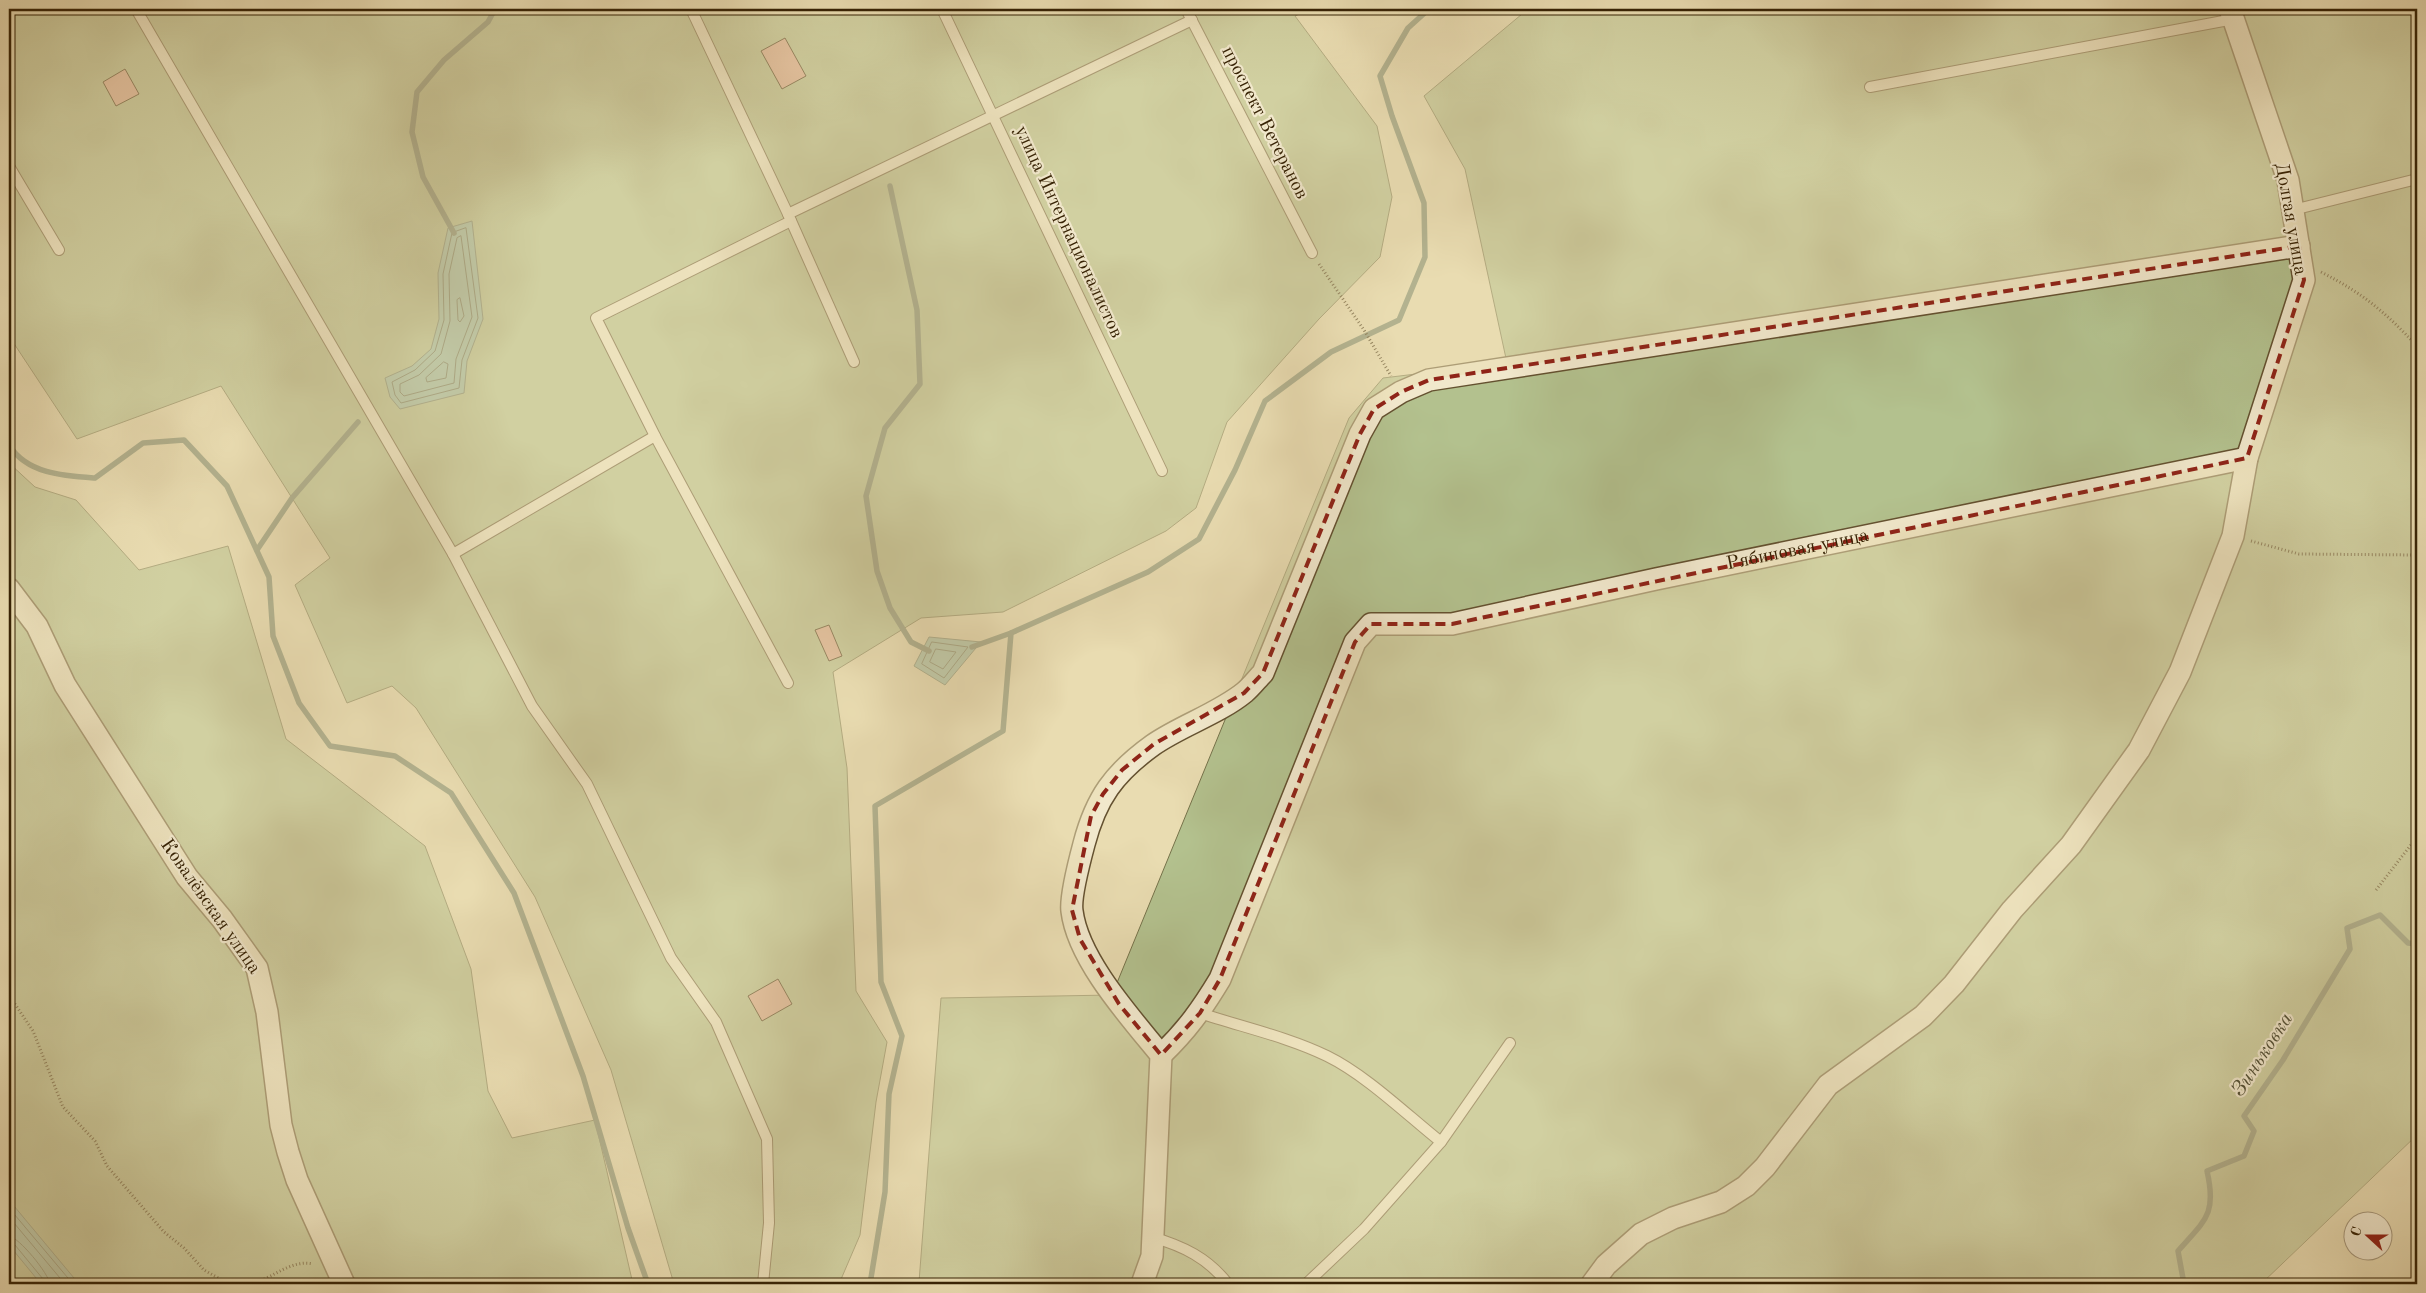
<svg xmlns="http://www.w3.org/2000/svg" width="2426" height="1293" font-family="'Old Standard TT',serif">
  <rect width="100%" height="100%" fill="#e9dcb1"/>
  <filter id="stains"><feTurbulence type="fractalNoise" baseFrequency=".004" numOctaves="4"/><feColorMatrix values="0 0 0 0 .2 0 0 0 0 .09 0 0 0 0 .02 0 0 0 .5 -.17"/></filter>
  <radialGradient id="worn" r=".72"><stop offset=".6" stop-color="#630" stop-opacity="0"/><stop offset="1" stop-color="#630" stop-opacity=".3"/></radialGradient>
  <!-- green -->
  <g fill="#b3c18e" stroke="#75724a">
    <path d="M 9,9 L 1310,9 L 1295,16 L 1377,126 L 1392,197 L 1380,257 L 1319,319 L 1227,422 L 1196,508 L 1166,531 L 1003,612 L 921,618 L 833,672 L 847,768 L 856,991 L 887,1042 L 876,1102 L 860,1235 L 839,1284 L 674,1284 L 611,1070 L 535,897 L 416,708 L 392,686 L 347,703 L 295,585 L 330,558 L 221,386 L 77,439 L 9,336 Z"/>
    <path d="M 1528,9 L 2417,9 L 2417,1135 L 2261,1284 L 914,1284 L 919,1282 L 941,998 L 1112,995 L 1349,418 L 1383,378 L 1507,363 L 1465,169 L 1424,96 Z"/>
    <path d="M 9,463 L 35,487 L 76,500 L 139,570 L 228,546 L 286,739 L 425,846 L 471,969 L 488,1091 L 512,1138 L 595,1120 L 633,1284 L 9,1284 Z"/>
  </g>
  <!-- water -->
  <g fill="#99bca7" stroke="#727f66">
    <path d="M 472,221 L 483,319 L 467,361 L 464,393 L 400,409 L 390,397 L 385,378 L 412,366 L 431,349 L 439,319 L 438,273 L 448,228 Z"/>
    <path d="M 929,637 L 981,642 L 945,685 L 914,666 Z"/>
    <path d="M 9,1200 L 79,1284 L 41,1284 L 9,1245 Z"/>
  </g>
  <g fill="none" stroke-linecap="round" stroke-linejoin="round">
    <!-- shore -->
    <g stroke="#687056" stroke-width="1">
      <path d="M 466,228 L 478,318 L 462,360 L 459,388 L 401,403 L 395,395 L 392,382 L 415,370 L 435,351 L 444,320 L 443,274 L 452,233 Z"/>
      <path d="M 461,236 L 472,317 L 456,359 L 454,383 L 404,396 L 400,392 L 400,384 L 419,375 L 441,354 L 450,321 L 449,274 L 457,238 Z"/>
      <path d="M 460,298 L 464,316 L 460,322 L 458,320 L 457,300 Z"/>
      <path d="M 444,362 L 448,364 L 446,378 L 427,382 L 426,378 Z"/>
      <path d="M 932,642 L 968,647 L 944,678 L 922,664 Z"/>
      <path d="M 936,649 L 956,652 L 943,669 L 930,662 Z"/>
      <path d="M 9,1208 L 73,1284"/>
      <path d="M 9,1217 L 65,1284"/>
      <path d="M 9,1236 C 19,1237 49,1274 50,1284"/>
      <path d="M 9,1243 L 15,1245 L 43,1279 L 44,1284"/>
    </g>
    <!-- stream -->
    <g stroke="#727f66" stroke-width="5.5">
      <path d="M 890,186 L 917,310 L 920,384 L 885,428 L 866,496 L 877,571 L 890,608 L 911,642 L 929,651"/>
      <path d="M 454,233 L 423,177 L 412,132 L 417,92 L 444,60 L 488,22 L 495,9"/>
      <path d="M 9,445 C 27,474 64,476 95,478 L 143,443 L 184,440 L 227,486 L 269,577 L 273,636 L 299,703 L 330,746 L 395,756 L 451,793 L 514,893 L 583,1076 L 628,1228 L 648,1284"/>
      <path d="M 257,550 L 292,498 L 358,422"/>
      <path d="M 972,647 L 1011,633"/>
      <path d="M 870,1284 L 885,1192 L 889,1094 L 902,1036 L 881,982 L 875,806 L 1003,731 L 1011,633 L 1148,572 L 1199,539 L 1235,470 L 1265,401 L 1331,352 L 1399,320 L 1425,257 L 1424,203 L 1392,116 L 1380,76 L 1408,28 L 1429,9"/>
      <path d="M 2184,1284 L 2178,1251 C 2205,1220 2217,1215 2207,1171 L 2244,1156 L 2254,1131 L 2244,1116 L 2283,1060 L 2350,949 L 2347,928 L 2380,915 L 2408,943 L 2417,944"/>
    </g>
  </g>
  <!-- building -->
  <g fill="#e3a891" stroke="#372305">
    <path d="M 785,38 L 806,76 L 782,89 L 761,51 Z"/>
    <path d="M 125,69 L 139,94 L 116,106 L 103,82 Z"/>
    <path d="M 829,625 L 842,656 L 829,661 L 815,630 Z"/>
    <path d="M 778,979 L 792,1004 L 762,1021 L 748,996 Z"/>
  </g>
  <g fill="none" stroke-linecap="round" stroke-linejoin="round">
    <defs>
      <g id="lane">
        <path d="M 136,9 L 453,554 L 532,706 L 587,784 L 671,958 L 716,1022 L 767,1139 L 769,1223 L 763,1284"/>
        <path d="M 691,9 L 788,214 L 854,362"/>
        <path d="M 942,9 L 1162,471"/>
        <path d="M 1186,9 L 1312,253"/>
        <path d="M 1870,87 L 2234,19"/>
        <path d="M 9,166 L 59,250"/>
        <path d="M 2293,210 L 2417,179"/>
        <path d="M 788,214 L 1192,20"/>
        <path d="M 453,554 L 655,436"/>
        <path d="M 788,683 L 655,436 L 596,318 L 791,221"/>
        <path d="M 1200,1013 C 1242,1027 1288,1037 1327,1056 C 1366,1075 1407,1115 1441,1142"/>
        <path d="M 1152,1237 C 1183,1246 1208,1258 1228,1284"/>
        <path d="M 1306,1284 L 1364,1229 L 1441,1142 L 1510,1043"/>
      </g>
      <g id="street">
        <path d="M 9,589 L 37,626 L 65,685 L 187,877 L 222,919 L 257,968 L 267,1012 L 281,1125 L 288,1152 L 297,1180 L 344,1284"/>
        <path id="s1" d="M 1161,1055 C 1187,1030 1202,1009 1220,979 L 1355,642 L 1371,624 L 1452,624 L 1656,579 L 2247,458"/>
        <path d="M 1142,1284 L 1152,1256 L 1161,1055 C 1131,1018 1078,960 1072,911 C 1070,898 1080,859 1084,844 C 1096,798 1114,773 1153,745 C 1182,725 1218,714 1245,692 C 1252,686 1257,679 1263,673 L 1360,434 L 1374,409 L 1401,392 L 1429,380 L 2299,246"/>
        <path d="M 1592,1284 L 1606,1265 L 1641,1234 L 1673,1218 L 1721,1202 L 1746,1186 L 1765,1167 L 1828,1085 L 1923,1016 L 1954,984 L 2012,910 L 2071,845 L 2139,750 L 2180,672 L 2233,536 L 2247,458 L 2304,280 L 2288,180 L 2230,9"/>
      </g>
    </defs>
    <!-- lane casing -->
    <use href="#lane" stroke="#645130" stroke-width="12"/>
    <!-- street casing -->
    <use href="#street" stroke="#645130" stroke-width="24"/>
    <!-- path -->
    <g stroke="#372305" stroke-width="3" stroke-dasharray="1 2.5" stroke-linecap="butt">
      <path d="M 1319,264 L 1364,330 L 1391,376"/>
      <path d="M 2321,272 C 2364,294 2385,312 2417,346"/>
      <path d="M 2251,541 L 2299,554 L 2417,555"/>
      <path d="M 2376,890 L 2417,837"/>
      <path d="M 9,995 L 33,1031 L 63,1107 L 95,1141 L 107,1166 L 164,1232 L 184,1248 L 204,1270 L 229,1284"/>
      <path d="M 251,1284 C 272,1279 291,1259 313,1264"/>
    </g>
    <!-- lane -->
    <use href="#lane" stroke="#f1e8cc" stroke-width="10"/>
    <!-- street -->
    <use href="#street" stroke="#f1e8cc" stroke-width="21"/>
  </g>
  <!-- marked area -->
  <path d="M0 0H2426V1293H0ZM 2299,246 L 2304,280 L 2247,458 L 1452,624 L 1371,624 L 1355,642 L 1220,979 L 1200,1013 L 1161,1055 L 1119,1004 L 1080,939 L 1072,910 L 1091,816 L 1103,794 L 1122,770 L 1154,744 L 1244,693 L 1263,673 L 1360,434 L 1374,409 L 1401,392 L 1429,380 Z" fill="#e9dcb1" fill-opacity=".55" fill-rule="evenodd"/>
  <path fill="none" stroke="#8f2418" stroke-width="4" stroke-dasharray="10 6" stroke-linejoin="round" d="M 2299,246 L 2304,280 L 2247,458 L 1452,624 L 1371,624 L 1355,642 L 1220,979 L 1200,1013 L 1161,1055 L 1119,1004 L 1080,939 L 1072,910 L 1091,816 L 1103,794 L 1122,770 L 1154,744 L 1244,693 L 1263,673 L 1360,434 L 1374,409 L 1401,392 L 1429,380 Z"/>
  <g text-anchor="middle" dominant-baseline="central" stroke-width="4.5" stroke-linejoin="round" paint-order="stroke">
    <!-- street labels -->
    <g font-size="19" fill="#372305" stroke="#f1e8cc">
      <text transform="translate(1264 123) rotate(63)">проспект Ветеранов</text>
      <text transform="translate(2290 219) rotate(80)">Долгая улица</text>
      <text transform="translate(1068 232) rotate(65)">улица Интернационалистов</text>
      <text stroke="none"><textPath href="#s1" startOffset="918">Рябиновая улица</textPath></text>
      <text transform="translate(210 907) rotate(55)">Ковалёвская улица</text>
    </g>
    <!-- water labels -->
    <g font-size="20" font-style="italic" fill="#545136" stroke="#f1e8cc">
      <text transform="translate(2263 1055) rotate(-57)">Зиньковка</text>
    </g>
  </g>
  <!-- margin -->
  <rect width="2426" height="1293" fill="none" stroke="#e9dcb1" stroke-width="30"/>
  <rect x="10" y="10" width="2406" height="1273" fill="none" stroke="#372305" stroke-width="2.5"/>
  <rect x="15" y="15" width="2396" height="1263" fill="none" stroke="#372305"/>
  <!-- north arrow -->
  <g transform="translate(2368 1236) rotate(291)"><circle r="24" fill="#f1e8cc" stroke="#a7997c"/>
  <path d="M0-4L9 19L0 12L-9 19Z" fill="#8f2418"/>
  <text y="-8" font-size="14" font-weight="bold" text-anchor="middle" fill="#372305">С</text>
  </g>
  <rect width="100%" height="100%" filter="url(#stains)"/>
  <rect width="100%" height="100%" fill="url(#worn)"/>
</svg>
